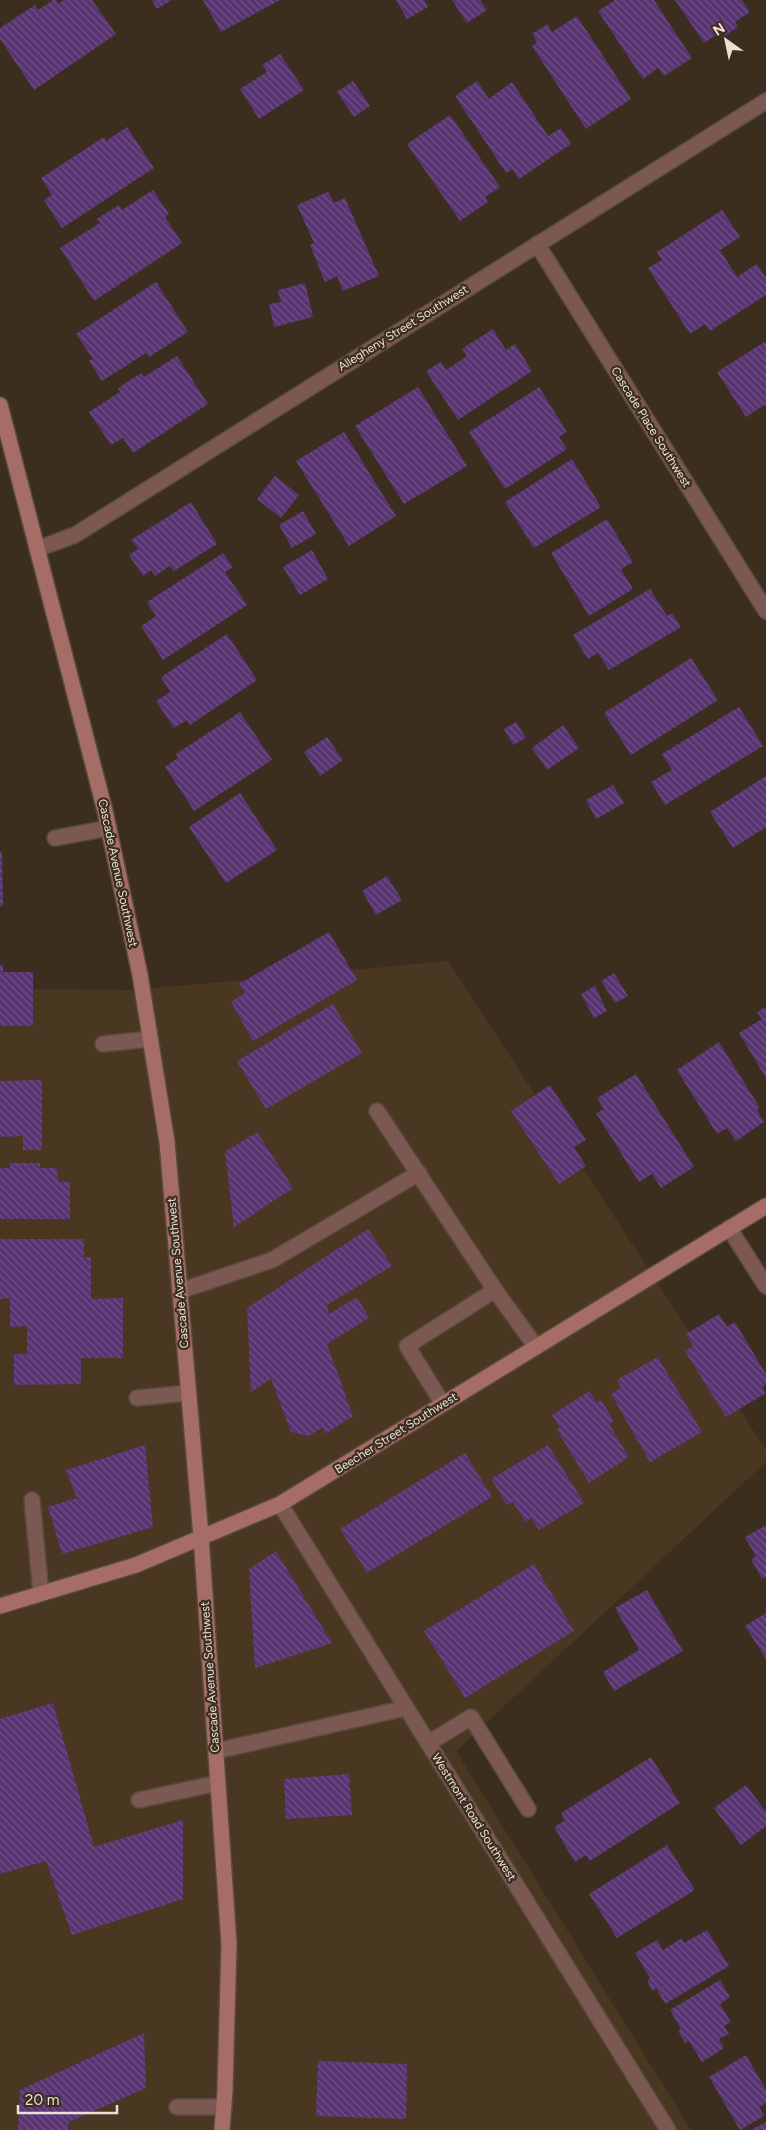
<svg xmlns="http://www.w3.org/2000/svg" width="766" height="2130" font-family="Figtree,sans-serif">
  <defs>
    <pattern id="building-back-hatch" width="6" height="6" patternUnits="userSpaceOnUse" patternTransform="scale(1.25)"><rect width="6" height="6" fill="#583472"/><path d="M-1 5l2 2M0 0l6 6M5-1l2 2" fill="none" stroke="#705185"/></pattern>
  </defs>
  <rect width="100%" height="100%" fill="#3c2e1f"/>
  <!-- built -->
  <path fill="#4a3722" d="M 448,961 L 766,1450 L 766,1462 L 456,1751 L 691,2130 L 0,2130 L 0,989 L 135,990 Z"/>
  <!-- building -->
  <g fill="url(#building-back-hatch)">
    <path d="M 53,0 L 56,0 L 58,4 L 64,0 L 92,0 L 116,34 L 34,90 L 0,39 L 0,28 L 35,5 L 38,10 Z"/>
    <path d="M 152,0 L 172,0 L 157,9 Z"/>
    <path d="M 203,0 L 280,0 L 221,32 Z"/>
    <path d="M 396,0 L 424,0 L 428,7 L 407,19 Z"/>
    <path d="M 452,0 L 480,0 L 487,10 L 467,23 Z"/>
    <path d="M 615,0 L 654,0 L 692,58 L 664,76 L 658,68 L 643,79 L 598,11 Z"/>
    <path d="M 675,0 L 742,0 L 750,12 L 735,22 L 738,27 L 722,38 L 719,33 L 704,43 Z"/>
    <path d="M 577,16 L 631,99 L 586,129 L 532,46 L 537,42 L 532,34 L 548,24 L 552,32 Z"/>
    <path d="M 280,54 L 304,90 L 259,119 L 240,89 L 267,72 L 262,65 Z"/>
    <path d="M 353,81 L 370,106 L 354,117 L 337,92 Z"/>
    <path d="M 477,81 L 489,99 L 512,82 L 548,136 L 561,128 L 571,144 L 519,179 L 512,169 L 506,173 L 455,96 Z"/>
    <path d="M 450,115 L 500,187 L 485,197 L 488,202 L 460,221 L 407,144 Z"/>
    <path d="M 127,127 L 154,168 L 62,228 L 44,200 L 52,195 L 41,178 L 104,137 L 106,141 Z"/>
    <path d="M 153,190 L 169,214 L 165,217 L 182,243 L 94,301 L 60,248 L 100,223 L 97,219 L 119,205 L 122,210 Z"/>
    <path d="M 328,192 L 334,203 L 345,198 L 379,276 L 343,291 L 337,276 L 325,282 L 310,245 L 314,243 L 297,205 Z"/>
    <path d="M 722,210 L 740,237 L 720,250 L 737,277 L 757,264 L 766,278 L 766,295 L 710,331 L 705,324 L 690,334 L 648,268 L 662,260 L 657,252 Z"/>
    <path d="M 156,282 L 188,332 L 149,357 L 146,353 L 102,381 L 89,361 L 93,359 L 76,334 Z"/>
    <path d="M 305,283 L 313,317 L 274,327 L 269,304 L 281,302 L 278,290 Z"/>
    <path d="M 493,329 L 506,350 L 515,344 L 532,371 L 458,420 L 426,371 L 441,362 L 446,370 L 467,356 L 462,349 Z"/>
    <path d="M 766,341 L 766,404 L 746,417 L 717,372 Z"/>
    <path d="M 177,356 L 208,404 L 133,453 L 123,438 L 111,445 L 89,412 L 120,392 L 118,388 L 141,373 L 144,377 Z"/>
    <path d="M 418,387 L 467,466 L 404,504 L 355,426 Z"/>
    <path d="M 539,387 L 567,432 L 559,437 L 567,449 L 505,489 L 469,432 Z"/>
    <path d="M 344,432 L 396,516 L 349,546 L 296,461 Z"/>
    <path d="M 572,459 L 601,507 L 534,548 L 505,502 Z"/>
    <path d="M 275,476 L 299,495 L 281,518 L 257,499 Z"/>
    <path d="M 191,502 L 217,544 L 174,571 L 170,566 L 155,576 L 151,570 L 143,576 L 129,555 L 138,549 L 131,540 Z"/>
    <path d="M 303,511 L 316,534 L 292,548 L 279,525 Z"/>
    <path d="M 607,519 L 633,562 L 621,569 L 633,589 L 589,616 L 551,553 Z"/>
    <path d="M 312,550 L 328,579 L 300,595 L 283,567 Z"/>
    <path d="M 223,553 L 233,567 L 225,572 L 247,605 L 163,660 L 141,626 L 156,616 L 147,602 Z"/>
    <path d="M 650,589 L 667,616 L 672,613 L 681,627 L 609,670 L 598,653 L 588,659 L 573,635 Z"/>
    <path d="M 227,634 L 257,680 L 190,725 L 187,720 L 174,728 L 156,701 L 170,692 L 161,677 Z"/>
    <path d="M 691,658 L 718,700 L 631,755 L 604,713 Z"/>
    <path d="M 739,707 L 763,746 L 665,805 L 651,782 L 672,770 L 662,754 Z"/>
    <path d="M 240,712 L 272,760 L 194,811 L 165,767 L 178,758 L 176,754 Z"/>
    <path d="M 516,722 L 526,738 L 513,745 L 504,729 Z"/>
    <path d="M 563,725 L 579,748 L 547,770 L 532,748 Z"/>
    <path d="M 327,737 L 343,760 L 320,776 L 304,752 Z"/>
    <path d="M 766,776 L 766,827 L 733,848 L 710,812 Z"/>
    <path d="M 613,785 L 624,803 L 596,819 L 586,800 Z"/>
    <path d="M 240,793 L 277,850 L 226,883 L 189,827 Z"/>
    <path d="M 2,851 L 3,906 L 0,906 L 0,852 Z"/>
    <path d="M 387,876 L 402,900 L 376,915 L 362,891 Z"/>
    <path d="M 329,932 L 357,980 L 253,1041 L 231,1002 L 245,993 L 239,984 Z"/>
    <path d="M 0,965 L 3,965 L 3,972 L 33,972 L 33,1026 L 0,1026 Z"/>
    <path d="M 614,973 L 628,996 L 615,1003 L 601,981 Z"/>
    <path d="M 595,986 L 607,1011 L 594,1018 L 581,994 Z"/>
    <path d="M 333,1004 L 362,1053 L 266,1109 L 237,1061 Z"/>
    <path d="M 766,1007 L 766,1078 L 739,1033 L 762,1019 L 757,1012 Z"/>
    <path d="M 719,1042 L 760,1108 L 757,1110 L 764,1122 L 736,1141 L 727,1128 L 717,1134 L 677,1070 Z"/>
    <path d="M 636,1074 L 694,1167 L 661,1188 L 652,1174 L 639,1182 L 596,1113 L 604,1109 L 597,1098 Z"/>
    <path d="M 42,1080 L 42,1150 L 23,1150 L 23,1136 L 0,1137 L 0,1081 Z"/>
    <path d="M 550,1085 L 586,1140 L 574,1147 L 586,1166 L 559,1184 L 511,1111 Z"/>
    <path d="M 257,1132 L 293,1188 L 234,1227 L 225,1152 Z"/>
    <path d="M 10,1163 L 40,1163 L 40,1168 L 57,1168 L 58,1182 L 70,1182 L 70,1219 L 0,1219 L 0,1168 L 10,1168 Z"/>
    <path d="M 368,1229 L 392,1266 L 327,1305 L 329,1314 L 357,1297 L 369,1318 L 327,1344 L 353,1416 L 325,1434 L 323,1427 L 309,1436 L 291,1432 L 271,1379 L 251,1392 L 247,1308 Z"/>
    <path d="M 0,1239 L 84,1239 L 84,1257 L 91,1257 L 91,1299 L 123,1298 L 123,1358 L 81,1358 L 81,1384 L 14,1385 L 14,1354 L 27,1354 L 27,1326 L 10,1327 L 10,1298 L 0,1299 Z"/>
    <path d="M 719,1314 L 727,1327 L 735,1322 L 766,1374 L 766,1384 L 762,1387 L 766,1393 L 726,1417 L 685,1351 L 693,1346 L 686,1334 Z"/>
    <path d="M 658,1357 L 702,1432 L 650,1462 L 611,1394 L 621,1388 L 617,1380 Z"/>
    <path d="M 589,1391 L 597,1403 L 601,1400 L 614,1421 L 609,1424 L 629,1457 L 589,1483 L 557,1430 L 560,1428 L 552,1415 Z"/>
    <path d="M 145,1445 L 153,1527 L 62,1554 L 48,1507 L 77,1498 L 66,1470 Z"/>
    <path d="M 548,1445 L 584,1503 L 539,1530 L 531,1518 L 525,1522 L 513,1502 L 507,1505 L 491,1479 Z"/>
    <path d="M 465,1453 L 492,1497 L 367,1573 L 340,1529 Z"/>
    <path d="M 766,1525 L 766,1577 L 762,1579 L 751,1559 L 756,1557 L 745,1537 Z"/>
    <path d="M 276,1551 L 332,1643 L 255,1668 L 249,1569 Z"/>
    <path d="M 534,1564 L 574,1631 L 465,1698 L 424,1631 Z"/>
    <path d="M 647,1590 L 683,1651 L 614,1691 L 603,1672 L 639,1650 L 615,1608 Z"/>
    <path d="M 766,1613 L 766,1659 L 745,1626 Z"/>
    <path d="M 53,1703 L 94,1847 L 183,1820 L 183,1899 L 72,1935 L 46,1861 L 0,1874 L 0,1719 Z"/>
    <path d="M 651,1757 L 680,1803 L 590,1861 L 586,1855 L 575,1862 L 554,1827 L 565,1820 L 561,1813 Z"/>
    <path d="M 349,1774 L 352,1815 L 286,1819 L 284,1779 Z"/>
    <path d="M 746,1785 L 766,1812 L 766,1826 L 741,1845 L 714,1808 Z"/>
    <path d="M 667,1845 L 695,1890 L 617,1938 L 589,1894 Z"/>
    <path d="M 707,1930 L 729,1966 L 665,2004 L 656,1988 L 652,1991 L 647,1980 L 650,1978 L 635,1953 L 657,1940 L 663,1950 L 682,1938 L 684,1943 Z"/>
    <path d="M 720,1980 L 730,1997 L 720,2004 L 731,2022 L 724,2026 L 729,2034 L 719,2039 L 724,2048 L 702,2062 L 689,2041 L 685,2043 L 678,2031 L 681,2029 L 670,2010 Z"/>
    <path d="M 144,2033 L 146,2088 L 69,2122 L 68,2130 L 18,2130 L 20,2090 Z"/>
    <path d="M 746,2055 L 766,2090 L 766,2103 L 759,2107 L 764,2116 L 740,2130 L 709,2077 Z"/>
    <path d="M 318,2061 L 407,2064 L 406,2119 L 316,2116 Z"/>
    <path d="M 766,2122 L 766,2130 L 751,2130 Z"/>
  </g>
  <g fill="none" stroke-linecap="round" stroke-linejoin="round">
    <defs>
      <g id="lane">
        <path d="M 55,838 L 109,828"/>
        <path d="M 103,1044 L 150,1039"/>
        <path d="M 377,1111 L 495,1290 L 536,1347"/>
        <path d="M 180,1291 L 272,1260 L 419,1173"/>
        <path d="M 137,1398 L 188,1393"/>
        <path d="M 443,1404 L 407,1346 L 495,1290"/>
        <path d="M 32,1500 L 41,1593"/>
        <path d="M 429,1743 L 471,1717 L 528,1809"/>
        <path d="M 216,1751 L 406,1708"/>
        <path d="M 139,1800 L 218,1783"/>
        <path d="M 177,2107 L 224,2107"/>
      </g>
      <g id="street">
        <path d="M 537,244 L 766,611"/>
        <path d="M 37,549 L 75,535 L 766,101"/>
        <path d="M 729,1228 L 766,1286"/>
        <path d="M 280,1504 L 668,2130"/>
      </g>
      <g id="secondary">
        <path d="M 0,405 L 105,811 L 140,975 L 167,1142 L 201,1536 L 229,1944 L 225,2091 L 222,2130"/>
        <path d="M 0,1606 L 136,1565 L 280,1504 L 766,1206"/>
      </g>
    </defs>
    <!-- lane casing -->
    <use href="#lane" stroke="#584b3c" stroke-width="18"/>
    <!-- street casing -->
    <use href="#street" stroke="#584b3c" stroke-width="18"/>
    <!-- secondary casing -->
    <use href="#secondary" stroke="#584b3c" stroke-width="18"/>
    <!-- lane -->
    <use href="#lane" stroke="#7c5853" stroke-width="15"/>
    <!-- street -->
    <use href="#street" stroke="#7c5853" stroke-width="15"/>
    <!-- secondary -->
    <use href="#secondary" stroke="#a56d65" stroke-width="15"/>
  </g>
  <g text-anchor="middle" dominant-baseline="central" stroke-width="4.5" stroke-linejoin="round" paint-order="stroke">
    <!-- street labels -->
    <g font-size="12" fill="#eae1d7" stroke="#3c2e1f">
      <text transform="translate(403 328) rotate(-32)">Allegheny Street Southwest</text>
      <text transform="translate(651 427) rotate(58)">Cascade Place Southwest</text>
      <text transform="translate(118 873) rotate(78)">Cascade Avenue Southwest</text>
      <text transform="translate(178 1273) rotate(-95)">Cascade Avenue Southwest</text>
      <text transform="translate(396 1433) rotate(-32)">Beecher Street Southwest</text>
      <text transform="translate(210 1677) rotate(-94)">Cascade Avenue Southwest</text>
      <text transform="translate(474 1817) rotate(58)">Westmont Road Southwest</text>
    </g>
  </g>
  <!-- north arrow -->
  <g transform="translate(726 40) rotate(327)" stroke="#3c2e1f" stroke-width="4" paint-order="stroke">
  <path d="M0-4L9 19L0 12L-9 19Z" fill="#eae1d7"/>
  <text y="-8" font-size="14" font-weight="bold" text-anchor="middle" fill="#eae1d7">N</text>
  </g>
  <!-- scale -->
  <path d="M18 2105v8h99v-8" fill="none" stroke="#eae1d7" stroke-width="2.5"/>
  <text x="25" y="2105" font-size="15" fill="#eae1d7" stroke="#3c2e1f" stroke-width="4" paint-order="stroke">20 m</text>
</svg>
